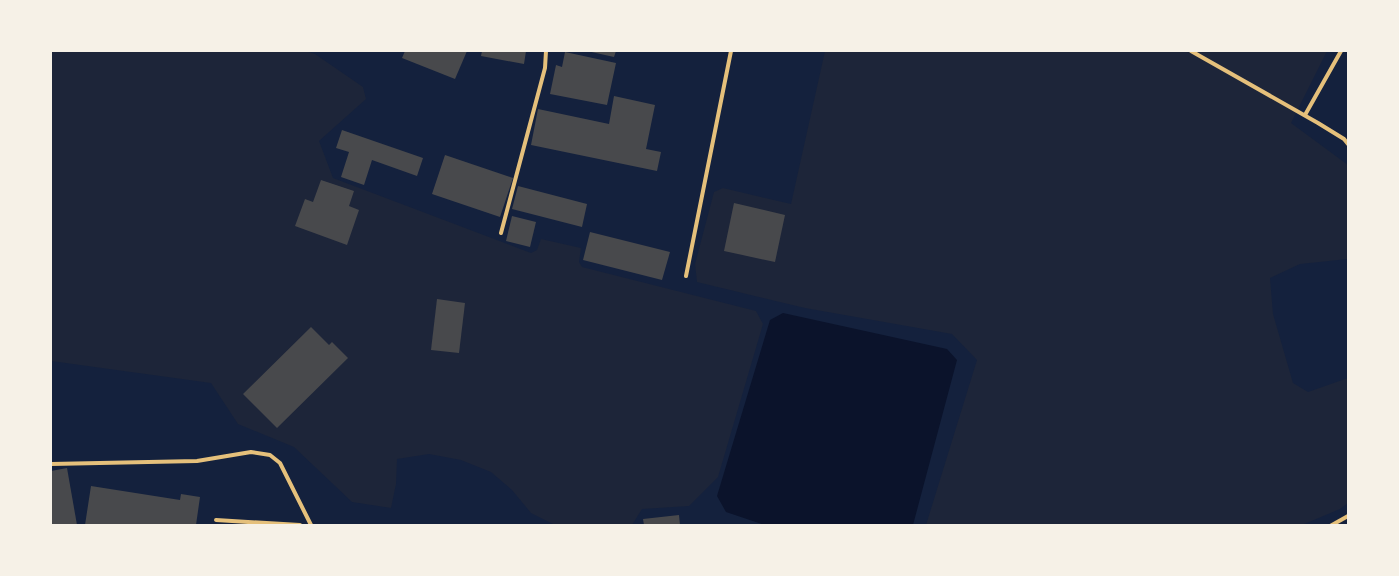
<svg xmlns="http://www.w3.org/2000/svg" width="1399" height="576" font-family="'Exo 2',sans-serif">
  <rect width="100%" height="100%" fill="#14213d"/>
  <!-- green -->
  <g fill="#1d2539">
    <path d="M 51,51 L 305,51 L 315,54 L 363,87 L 366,99 L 319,141 L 333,178 L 531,253 L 537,250 L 541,239 L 581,248 L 579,262 L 582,267 L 756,311 L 763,324 L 718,477 L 689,506 L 642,509 L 632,525 L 555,525 L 531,513 L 512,490 L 491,472 L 461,460 L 429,454 L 397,459 L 396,484 L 391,508 L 352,502 L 294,447 L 238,424 L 211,383 L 51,361 Z"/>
    <path d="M 825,51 L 1327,51 L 1291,123 L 1348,165 L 1348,259 L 1300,264 L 1270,278 L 1273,314 L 1293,383 L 1308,392 L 1348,378 L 1348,503 L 1340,509 L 1302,525 L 926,525 L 977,360 L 952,334 L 805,308 L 697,282 L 695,264 L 714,192 L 723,188 L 791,204 Z"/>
  </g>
  <!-- water -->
  <path fill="#0b132b" d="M 783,313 L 947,349 L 957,360 L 913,525 L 765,525 L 726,512 L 717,496 L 770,320 Z"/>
  <!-- building -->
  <g fill="#48494c">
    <path d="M 405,51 L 467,51 L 455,79 L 402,58 Z"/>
    <path d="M 482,51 L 526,51 L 524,64 L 481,56 Z"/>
    <path d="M 587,51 L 616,51 L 614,57 Z"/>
    <path d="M 565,52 L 616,63 L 607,105 L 550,94 L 556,65 L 562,67 Z"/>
    <path d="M 614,96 L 655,105 L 646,149 L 661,152 L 657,171 L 531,145 L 538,109 L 609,124 Z"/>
    <path d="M 342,130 L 423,158 L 417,176 L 372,160 L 364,185 L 341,177 L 349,152 L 336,148 Z"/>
    <path d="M 445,155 L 513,178 L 500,217 L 432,194 Z"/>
    <path d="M 321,180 L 354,191 L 349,206 L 359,210 L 347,245 L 295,226 L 305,199 L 313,202 Z"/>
    <path d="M 518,186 L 587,204 L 582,227 L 512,209 Z"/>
    <path d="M 734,203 L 785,215 L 775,262 L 724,251 Z"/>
    <path d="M 512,216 L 536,222 L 530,247 L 506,241 Z"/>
    <path d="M 590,232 L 670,252 L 662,280 L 583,260 Z"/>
    <path d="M 437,299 L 465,303 L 459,353 L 431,350 Z"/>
    <path d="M 311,327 L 329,345 L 332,342 L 348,358 L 277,428 L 243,394 Z"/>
    <path d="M 67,468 L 77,525 L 51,525 L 51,471 Z"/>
    <path d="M 91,486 L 180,500 L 181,494 L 200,497 L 196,525 L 85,525 Z"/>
    <path d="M 679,515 L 680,525 L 644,525 L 643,519 Z"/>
  </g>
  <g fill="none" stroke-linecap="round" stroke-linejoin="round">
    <!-- minor -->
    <g stroke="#e5c07b" stroke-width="4">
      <path d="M 1191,51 L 1318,123 L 1344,139 L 1348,144"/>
      <path d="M 1305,115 L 1341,51"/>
      <path d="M 501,233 L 545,68 L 546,51"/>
      <path d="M 686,276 L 731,51"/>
      <path d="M 51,464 L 197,461 L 251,452 L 270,455 L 280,463 L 311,525"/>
      <path d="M 216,520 L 300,525"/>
      <path d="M 1332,525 L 1348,516"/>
    </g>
  </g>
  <!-- border -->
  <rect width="1399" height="576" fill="none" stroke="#f6f1e7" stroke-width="104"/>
</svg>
